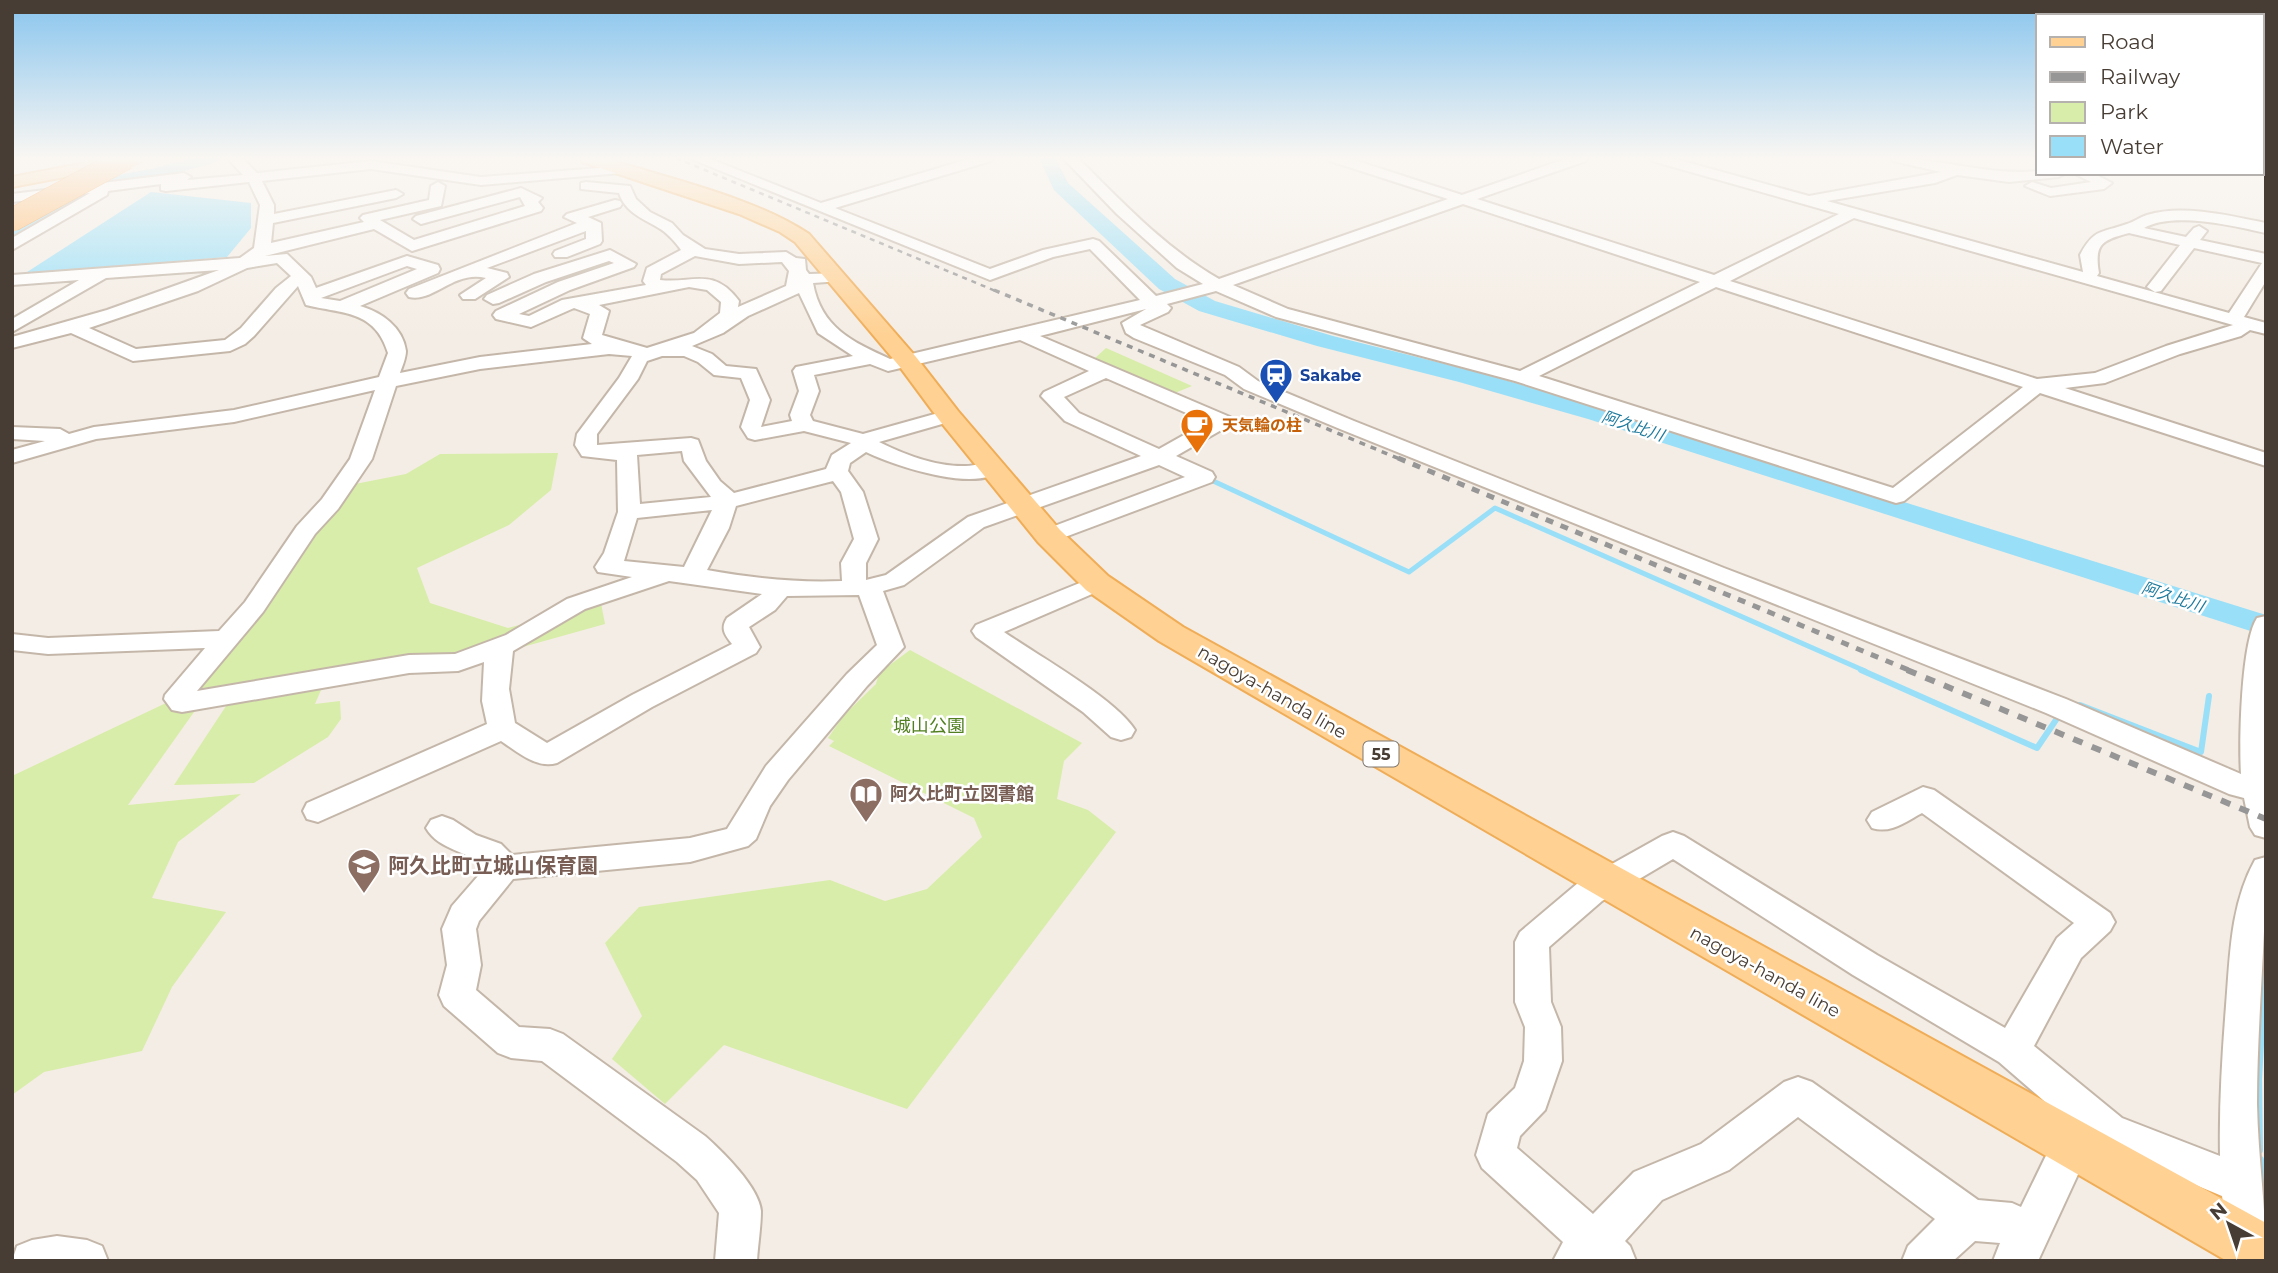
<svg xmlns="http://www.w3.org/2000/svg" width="2278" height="1273" font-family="Montserrat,'Noto Sans JP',sans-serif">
  <rect width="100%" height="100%" fill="#f4ede5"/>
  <!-- green -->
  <g fill="#d8eda9">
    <path d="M 1106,348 L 1192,386 L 1170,395 L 1093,360 Z"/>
    <path d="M 558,453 L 551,490 L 509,525 L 417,568 L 430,603 L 508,628 L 601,603 L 605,624 L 512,650 L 324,683 L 315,704 L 340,701 L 341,719 L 328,737 L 254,783 L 174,785 L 230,700 L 199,705 L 128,805 L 241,794 L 178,842 L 152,898 L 226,912 L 172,987 L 142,1051 L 44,1072 L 12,1095 L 12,776 L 185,694 L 355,484 L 406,474 L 440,454 Z"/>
    <path d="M 910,650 L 1082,743 L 1064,761 L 1057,799 L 1088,810 L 1116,832 L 907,1109 L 724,1045 L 665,1104 L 612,1059 L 642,1016 L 605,943 L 639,907 L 830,880 L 885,901 L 927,889 L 982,837 L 974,818 L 829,746 L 834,741 L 828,738 L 844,715 L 876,684 L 879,673 Z"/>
  </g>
  <!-- water -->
  <path fill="#9adff8" d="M 151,192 L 251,203 L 251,228 L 227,257 L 24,274 Z"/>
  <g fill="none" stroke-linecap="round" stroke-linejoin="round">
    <!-- stream-far2 -->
    <path stroke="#9adff8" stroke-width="5" d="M 1211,480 L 1409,572 L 1495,508 L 1865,671"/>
    <!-- stream-far1 -->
    <g stroke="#9adff8" stroke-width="6">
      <path d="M 1861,670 L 2037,748 L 2060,714"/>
      <path d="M 2080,705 L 2201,752 L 2209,696"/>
    </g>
    <!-- stream -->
    <g stroke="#9adff8" stroke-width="8">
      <path d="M 2259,1150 L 2258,1079 L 2266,941"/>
      <path d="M 2260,1160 L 2266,1205"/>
    </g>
    <!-- river -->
    <g fill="#9adff8" fill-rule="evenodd">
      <path d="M 192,158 L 220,158 L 217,162 L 158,178 L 107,187 L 12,240 L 12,226 L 96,179 L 156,168 Z"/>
      <path d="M 1039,158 L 1055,158 L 1068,183 L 1175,279 L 1215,301 L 1333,336 L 1477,372 L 1606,409 L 2266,615 L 2266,636 L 1588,419 L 1459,382 L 1317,346 L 1199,311 L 1159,289 L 1054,190 Z"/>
    </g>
    <defs>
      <g id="minor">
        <path d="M 227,158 L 242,158 L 257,173 L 371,161 L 481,177 L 626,166 L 626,172 L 621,173 L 481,185 L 371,169 L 262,181 L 274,205 L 274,214 L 396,190 L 403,194 L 396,198 L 273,223 L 271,243 L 364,222 L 360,218 L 363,215 L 429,200 L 431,186 L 438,182 L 445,186 L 441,206 L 380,220 L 414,240 L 525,206 L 520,197 L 421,224 L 413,219 L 416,216 L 521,188 L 542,198 L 538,202 L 543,208 L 541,211 L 412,251 L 374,229 L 265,256 L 287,254 L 311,277 L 316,288 L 407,256 L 438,265 L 440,269 L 438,273 L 360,306 C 381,312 403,327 406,351 C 406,358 402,367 400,373 L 480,357 L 592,344 L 583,338 L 590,314 L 574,308 L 531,327 L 496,319 L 493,315 L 496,311 L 558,282 L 614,263 L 609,261 L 546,282 L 499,303 L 493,304 L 484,299 L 487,295 L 534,274 L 610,250 L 636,264 L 634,267 L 570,290 L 519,314 L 529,316 L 562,300 L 646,285 L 643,281 L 647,268 L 681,250 C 677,244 668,234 662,230 C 645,219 626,214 619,193 L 581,189 L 581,183 L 586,182 L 630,186 L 636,199 L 650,212 L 672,223 L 683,235 L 705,249 L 739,254 L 786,252 L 796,258 L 805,259 L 806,270 L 809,274 L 841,273 L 843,277 L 841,281 L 813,283 C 821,328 853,342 890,359 L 1140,300 L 1090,249 L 1053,257 L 990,280 L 689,158 L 708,158 L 821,203 L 972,158 L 993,158 L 991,161 L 835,208 L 990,269 L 1043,250 L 1093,239 L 1099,241 L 1156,296 L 1203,284 L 1177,268 L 1117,214 L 1063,158 L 1078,158 C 1122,202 1165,248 1219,279 L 1448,199 L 1330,161 L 1328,158 L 1348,158 L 1462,195 L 1568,158 L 1588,158 L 1586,161 L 1477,199 L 1714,275 L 1839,214 L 1652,161 L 1650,158 L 1672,158 L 1809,196 L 1941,172 L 1893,161 L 1891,158 C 1941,158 1988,176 2038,171 L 2038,173 L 2066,173 L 2059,177 L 2009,182 L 1957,175 L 1935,183 L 1827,201 L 2083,272 L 2080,255 C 2094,228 2102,233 2127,224 C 2134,222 2140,217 2147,215 C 2183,204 2230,216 2266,223 L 2266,233 C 2235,226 2172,211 2144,228 L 2186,237 L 2194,228 L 2199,226 L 2207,231 L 2200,240 L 2266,254 L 2266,281 L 2244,317 L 2266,323 L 2266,334 L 2250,330 L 2241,336 L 2180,354 L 2105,383 L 2065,388 L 2266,453 L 2266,466 L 2040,393 L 1904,501 L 1896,503 L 1515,381 L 1276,317 L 1216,291 L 1167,304 L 1171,308 L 1168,312 L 1140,325 L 1239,367 L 1258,381 L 1354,421 L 1724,568 L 2066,699 L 2241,774 C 2239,743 2241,642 2257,618 L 2266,616 L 2266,838 L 2255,835 L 2250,827 L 2244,798 L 2229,794 L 2046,713 L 1340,429 L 1244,389 L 1225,375 L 1134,338 L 1126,333 L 1122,323 L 1146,309 L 1040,336 L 1230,417 L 1233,421 L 1230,425 L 1176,456 L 1212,472 L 1215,477 L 1212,482 L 1049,543 L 1041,541 L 1037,536 L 1041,531 L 1185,477 L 1159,465 L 984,527 L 904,585 L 883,591 L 904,647 L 867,686 L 788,780 L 770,806 L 756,839 L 748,846 L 690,862 L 513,879 L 479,921 L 476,929 L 481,965 L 476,990 L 519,1027 L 550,1029 L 563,1034 L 705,1136 C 722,1151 759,1187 761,1211 C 761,1227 758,1244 757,1261 L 715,1261 L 719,1213 L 697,1180 L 677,1162 L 542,1061 L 511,1058 L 498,1053 L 444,1006 L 439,995 L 447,965 L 442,929 L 452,906 L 485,868 C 469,850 439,851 426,828 L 431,820 L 442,816 L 453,820 L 476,835 L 501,844 L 512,855 L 690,838 L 727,829 L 766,766 L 847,674 L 877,645 L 859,595 L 787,596 L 775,610 L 749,627 L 760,647 L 756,653 L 652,707 L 557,763 C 536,769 518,752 501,741 L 318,822 L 307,819 L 303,811 L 307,803 L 487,724 L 482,701 L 484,662 L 458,671 L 409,673 L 182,712 L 172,710 L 164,699 L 165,695 L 205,648 L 48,654 L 12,650 L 12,634 L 48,638 L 219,631 L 245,602 L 297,526 L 322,499 L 350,459 L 375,390 L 234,422 L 96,439 L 12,463 L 12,450 L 45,441 L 12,439 L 12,427 L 60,429 L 69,434 L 94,427 L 234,410 L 379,377 L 388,353 C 375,310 343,314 306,305 L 298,286 L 254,336 L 245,344 L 230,351 L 133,361 L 71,333 L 12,348 L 12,337 L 107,310 L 219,270 L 106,278 L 12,332 L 12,319 L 79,280 L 12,285 L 12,275 L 240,258 L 254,248 L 260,205 L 249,182 L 166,191 L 161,190 L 161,184 L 108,191 L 107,195 L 12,250 L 12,238 L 90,193 L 12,202 L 12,194 L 184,173 L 191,177 L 187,180 L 243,175 ZM 1463,204 L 1700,282 L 1520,371 L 1288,309 L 1233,285 ZM 1854,218 L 2233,325 L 2166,346 L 2095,373 L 2037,379 L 1730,281 ZM 2129,233 L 2180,245 L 2147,287 L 2155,292 L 2161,291 L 2194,248 L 2262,263 L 2229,313 L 2097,276 L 2099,273 C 2094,244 2102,240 2129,233 ZM 695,256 L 739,264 L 782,262 L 789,271 L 786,286 L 738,307 L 739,301 C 713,266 692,284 660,280 L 661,274 ZM 277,263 L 291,276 L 276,288 L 241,328 L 225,340 L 136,349 L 89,328 L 198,291 L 247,268 ZM 407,266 L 417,269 L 340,301 L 321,298 ZM 689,287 L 707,290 L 721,302 L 720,313 L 694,333 L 647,348 L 602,335 L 609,311 L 599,305 ZM 1716,287 L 2023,387 L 1893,488 L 1539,376 ZM 799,293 L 818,333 L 853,356 L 796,367 L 793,371 L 799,391 L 790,415 L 792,421 L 761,427 L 770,400 L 756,369 L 726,366 L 712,354 L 692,346 L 723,333 L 748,316 ZM 1020,340 L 1089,371 L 1044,392 L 1041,396 L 1065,421 L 1141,456 L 968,517 L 886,575 L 866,580 L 866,563 L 878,539 L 863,492 L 848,471 L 850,463 L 866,452 C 892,465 983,496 1003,467 L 1000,462 C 988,459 978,466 966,466 C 937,467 905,455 879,442 L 956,420 L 959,416 L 956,412 L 949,410 L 863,434 L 813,421 L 810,415 L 819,391 L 814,375 L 870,364 L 888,371 ZM 609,354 L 632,356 L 619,378 L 577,434 L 575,445 L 582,456 L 617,460 L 618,512 L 604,553 L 595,567 L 598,572 L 632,577 L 567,599 L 506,635 L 455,654 L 409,655 L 197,691 L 263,612 L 315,534 L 338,509 L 372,459 L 396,386 L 480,369 ZM 662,356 L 684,356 L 698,362 L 714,375 L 741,378 L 750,400 L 741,427 L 748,438 L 755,440 L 804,431 L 851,443 L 832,455 L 826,469 L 734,493 L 720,481 L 706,461 L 698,440 L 691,438 L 597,445 L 597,434 L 638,379 L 647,361 ZM 1106,378 L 1207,422 L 1159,449 L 1079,413 L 1064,397 ZM 682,451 L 684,461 L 711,497 L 640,504 L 637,455 ZM 833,481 L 841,492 L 854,539 L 841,563 L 842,581 C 796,583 752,578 707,570 L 729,528 L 736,506 ZM 712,510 L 684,567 L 624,561 L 637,518 ZM 669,581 L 762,594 L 727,618 C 720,629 725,635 732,644 L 632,695 L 547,743 L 515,723 L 509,689 L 513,651 L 585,609 Z"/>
        <path d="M 2262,158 L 2266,158 L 2266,164 L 2262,163 Z"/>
        <path d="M 2073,173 L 2093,173 L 2112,183 L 2104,189 L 2050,196 L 2025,186 L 2032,182 L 2051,188 L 2091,182 Z"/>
        <path d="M 615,200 L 620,201 L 622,204 L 620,207 L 588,217 L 601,223 L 602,241 L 600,244 L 567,257 L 555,257 L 553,254 L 555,251 L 586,239 L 586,231 L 487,268 L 507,273 L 509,277 L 475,299 L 463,299 L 460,295 L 486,278 C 454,270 433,303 409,297 L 406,293 L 409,289 L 577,223 L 564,217 L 567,214 Z"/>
        <path d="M 1097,576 L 1106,578 L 1109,583 L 1106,588 L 1004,632 C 1037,655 1116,699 1135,730 L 1131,737 L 1121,740 L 1111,737 L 1083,712 L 976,637 L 972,631 L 976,625 Z"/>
        <path d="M 1923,787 L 1934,790 L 2110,913 L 2115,922 L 2110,931 L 2081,958 L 2034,1046 L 2122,1118 L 2220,1156 C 2219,1106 2222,1057 2226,1006 C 2230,957 2230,905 2255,860 L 2266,857 C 2266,939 2257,1022 2257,1104 C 2258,1157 2266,1208 2266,1260 L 2236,1260 L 2230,1245 L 2222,1196 L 2090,1141 L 2092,1144 L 2038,1261 L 1993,1261 L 2000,1243 L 1975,1241 L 1953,1261 L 1902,1261 L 1908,1246 L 1935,1219 L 1798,1117 L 1729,1170 L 1662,1200 L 1625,1241 L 1630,1246 L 1636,1261 L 1553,1261 L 1563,1242 L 1482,1168 L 1476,1155 L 1488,1114 L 1515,1088 L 1524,1061 L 1525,1027 L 1515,1002 L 1515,942 L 1520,932 L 1578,883 L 1662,836 L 1673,832 L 1684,836 L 1877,955 L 2005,1028 L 2057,938 L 2074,923 L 1922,813 C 1905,822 1891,834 1872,828 L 1867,820 L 1872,812 ZM 1673,859 L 1853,975 L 1999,1062 L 2073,1126 L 2058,1131 L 2021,1207 L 2012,1203 L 1978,1200 L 1812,1082 L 1798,1077 L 1784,1082 L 1701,1144 L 1634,1172 L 1593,1214 L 1517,1148 L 1520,1136 L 1545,1110 L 1562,1061 L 1561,1027 L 1551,1002 L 1549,947 L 1602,901 Z"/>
        <path d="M 57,1236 L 87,1240 L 102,1246 L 108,1261 L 12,1261 L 17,1246 L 32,1240 Z"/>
      </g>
      <g id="major">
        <path d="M 111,158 L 147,158 L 138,163 L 12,187 L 12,177 Z"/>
        <path d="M 579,158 L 605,158 C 669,179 753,197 809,234 L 916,357 L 958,411 L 1060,530 L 1108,576 L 1183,627 L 2266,1223 L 2266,1261 L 2227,1261 L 1159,641 L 1086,590 L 1038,542 L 940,421 L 900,367 L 795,242 L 780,232 L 739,214 L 582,162 Z"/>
      </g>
    </defs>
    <!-- minor casing -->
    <use href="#minor" stroke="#c4b7a9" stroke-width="4"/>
    <!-- major casing -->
    <use href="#major" stroke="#f0ad57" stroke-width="4"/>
    <!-- minor -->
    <use href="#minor" fill="#fff" fill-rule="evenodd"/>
    <!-- major -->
    <use href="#major" fill="#ffd193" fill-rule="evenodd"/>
    <!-- rail-far3 -->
    <path stroke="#969696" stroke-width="2.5" stroke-dasharray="5 5" stroke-linecap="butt" d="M 676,158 L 998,292"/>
    <!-- rail-far2 -->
    <path stroke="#969696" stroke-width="3.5" stroke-dasharray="6 6" stroke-linecap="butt" d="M 994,290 L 1402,460"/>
    <!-- rail-far1 -->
    <path stroke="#969696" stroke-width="5" stroke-dasharray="8 8" stroke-linecap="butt" d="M 1398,458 L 1911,671"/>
    <!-- rail -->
    <path stroke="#969696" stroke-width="6" stroke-dasharray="10 10" stroke-linecap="butt" d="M 1907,670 L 2266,819"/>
    <defs>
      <path id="highway-bridge" d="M 12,220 L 126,158"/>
    </defs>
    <!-- highway-bridge casing -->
    <use href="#highway-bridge" stroke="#ee8825" stroke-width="24" stroke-linecap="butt"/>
    <!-- highway-bridge -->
    <use href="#highway-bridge" stroke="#ffb665" stroke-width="23"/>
  </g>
  <!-- sky -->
  <linearGradient id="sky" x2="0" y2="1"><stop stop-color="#89c5ee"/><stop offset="0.47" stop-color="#faf7f3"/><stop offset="1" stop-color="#faf7f3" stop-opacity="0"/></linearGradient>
  <rect width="2278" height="336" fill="url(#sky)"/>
  <!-- icons -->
  <defs>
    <symbol id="station-pin" viewBox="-11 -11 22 30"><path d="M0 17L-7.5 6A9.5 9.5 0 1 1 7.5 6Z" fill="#1a4fb4" stroke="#fff"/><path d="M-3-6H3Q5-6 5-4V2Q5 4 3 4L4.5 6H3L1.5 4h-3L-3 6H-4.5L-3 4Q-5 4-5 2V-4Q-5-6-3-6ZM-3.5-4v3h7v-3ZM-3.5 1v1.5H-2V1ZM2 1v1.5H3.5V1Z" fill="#fff"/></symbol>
    <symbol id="cafe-pin" viewBox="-11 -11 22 30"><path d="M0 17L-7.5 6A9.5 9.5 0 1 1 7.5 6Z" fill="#e8710a" stroke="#fff"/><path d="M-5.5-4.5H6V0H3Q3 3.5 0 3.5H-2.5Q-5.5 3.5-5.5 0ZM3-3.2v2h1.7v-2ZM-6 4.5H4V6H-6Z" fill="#fff"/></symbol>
    <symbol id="library-pin" viewBox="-11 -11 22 30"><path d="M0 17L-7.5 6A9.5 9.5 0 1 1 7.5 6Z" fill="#8d6e63" stroke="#fff"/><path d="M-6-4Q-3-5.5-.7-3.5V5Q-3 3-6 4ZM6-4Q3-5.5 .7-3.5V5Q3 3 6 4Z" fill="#fff"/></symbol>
    <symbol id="school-pin" viewBox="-11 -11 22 30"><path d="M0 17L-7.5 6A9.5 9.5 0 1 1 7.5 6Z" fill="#8d6e63" stroke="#fff"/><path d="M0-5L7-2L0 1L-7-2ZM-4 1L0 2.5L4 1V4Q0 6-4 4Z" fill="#fff"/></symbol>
  </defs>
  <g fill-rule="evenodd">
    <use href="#station-pin" x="1257" y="356" width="38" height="52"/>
    <use href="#cafe-pin" x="1178" y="406" width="38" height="52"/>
    <use href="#library-pin" x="847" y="775" width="38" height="52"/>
    <use href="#school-pin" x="345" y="846" width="38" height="52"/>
  </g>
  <g text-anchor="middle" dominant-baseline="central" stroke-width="5" stroke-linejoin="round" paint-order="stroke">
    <!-- far-transit labels -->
    <g font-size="16" font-weight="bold" fill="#164399" stroke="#fff" text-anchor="start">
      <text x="1300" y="375">Sakabe</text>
    </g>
    <!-- far-food labels -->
    <g font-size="16" font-weight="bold" fill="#c56008" stroke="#fff" text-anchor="start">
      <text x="1222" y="425">天気輪の柱</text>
    </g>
    <!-- far-water labels -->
    <g font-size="16" font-style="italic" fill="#1e799c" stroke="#fff">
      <text transform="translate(1633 426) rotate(18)">阿久比川</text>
      <text transform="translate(2173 597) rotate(18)">阿久比川</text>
    </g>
    <!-- shield labels -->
    <rect fill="#fff" stroke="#7e7771" stroke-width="2" x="1363.5" y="741.5" width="35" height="25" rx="5"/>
    <g font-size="16" font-weight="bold" fill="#473d34">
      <text x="1381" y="754">55</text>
    </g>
    <!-- street labels -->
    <g font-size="18" fill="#473d34" stroke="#fff">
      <text transform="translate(1272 692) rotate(30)">nagoya-handa line</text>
      <text transform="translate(1765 972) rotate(29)">nagoya-handa line</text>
    </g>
    <!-- park labels -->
    <g font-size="18" fill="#528021" stroke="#fff">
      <text x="929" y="726">城山公園</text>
    </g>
    <!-- education labels -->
    <g font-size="18" font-weight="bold" fill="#785e54" stroke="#fff" text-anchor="start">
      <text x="890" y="794">阿久比町立図書館</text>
    </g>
    <!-- near-education labels -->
    <g font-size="21" font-weight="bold" fill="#785e54" stroke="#fff" text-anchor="start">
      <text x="388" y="865">阿久比町立城山保育園</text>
    </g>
  </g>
  <!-- border -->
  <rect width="2278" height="1273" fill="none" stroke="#473d34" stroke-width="28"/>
  <!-- legend -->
  <rect x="2036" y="14" width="228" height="161" fill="#ffffff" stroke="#b5b1ae" stroke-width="2"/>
  <rect x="2050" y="37" width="35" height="10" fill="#ffd193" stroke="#b5b1ae" stroke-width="2"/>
  <text x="2100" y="49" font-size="21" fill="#473d34">Road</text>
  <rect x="2050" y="72" width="35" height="10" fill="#969696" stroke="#b5b1ae" stroke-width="2"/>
  <text x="2100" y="84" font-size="21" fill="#473d34">Railway</text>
  <rect x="2050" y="102" width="35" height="21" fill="#d8eda9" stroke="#b5b1ae" stroke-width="2"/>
  <text x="2100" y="119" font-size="21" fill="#473d34">Park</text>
  <rect x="2050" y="136" width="35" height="21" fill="#9adff8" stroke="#b5b1ae" stroke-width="2"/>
  <text x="2100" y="154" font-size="21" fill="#473d34">Water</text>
  <!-- north arrow -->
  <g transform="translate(2229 1224) rotate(320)" stroke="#ffffff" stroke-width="5" paint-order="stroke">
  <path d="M0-5L12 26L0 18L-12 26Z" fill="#473d34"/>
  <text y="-10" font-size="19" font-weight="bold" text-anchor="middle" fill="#473d34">N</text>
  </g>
</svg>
